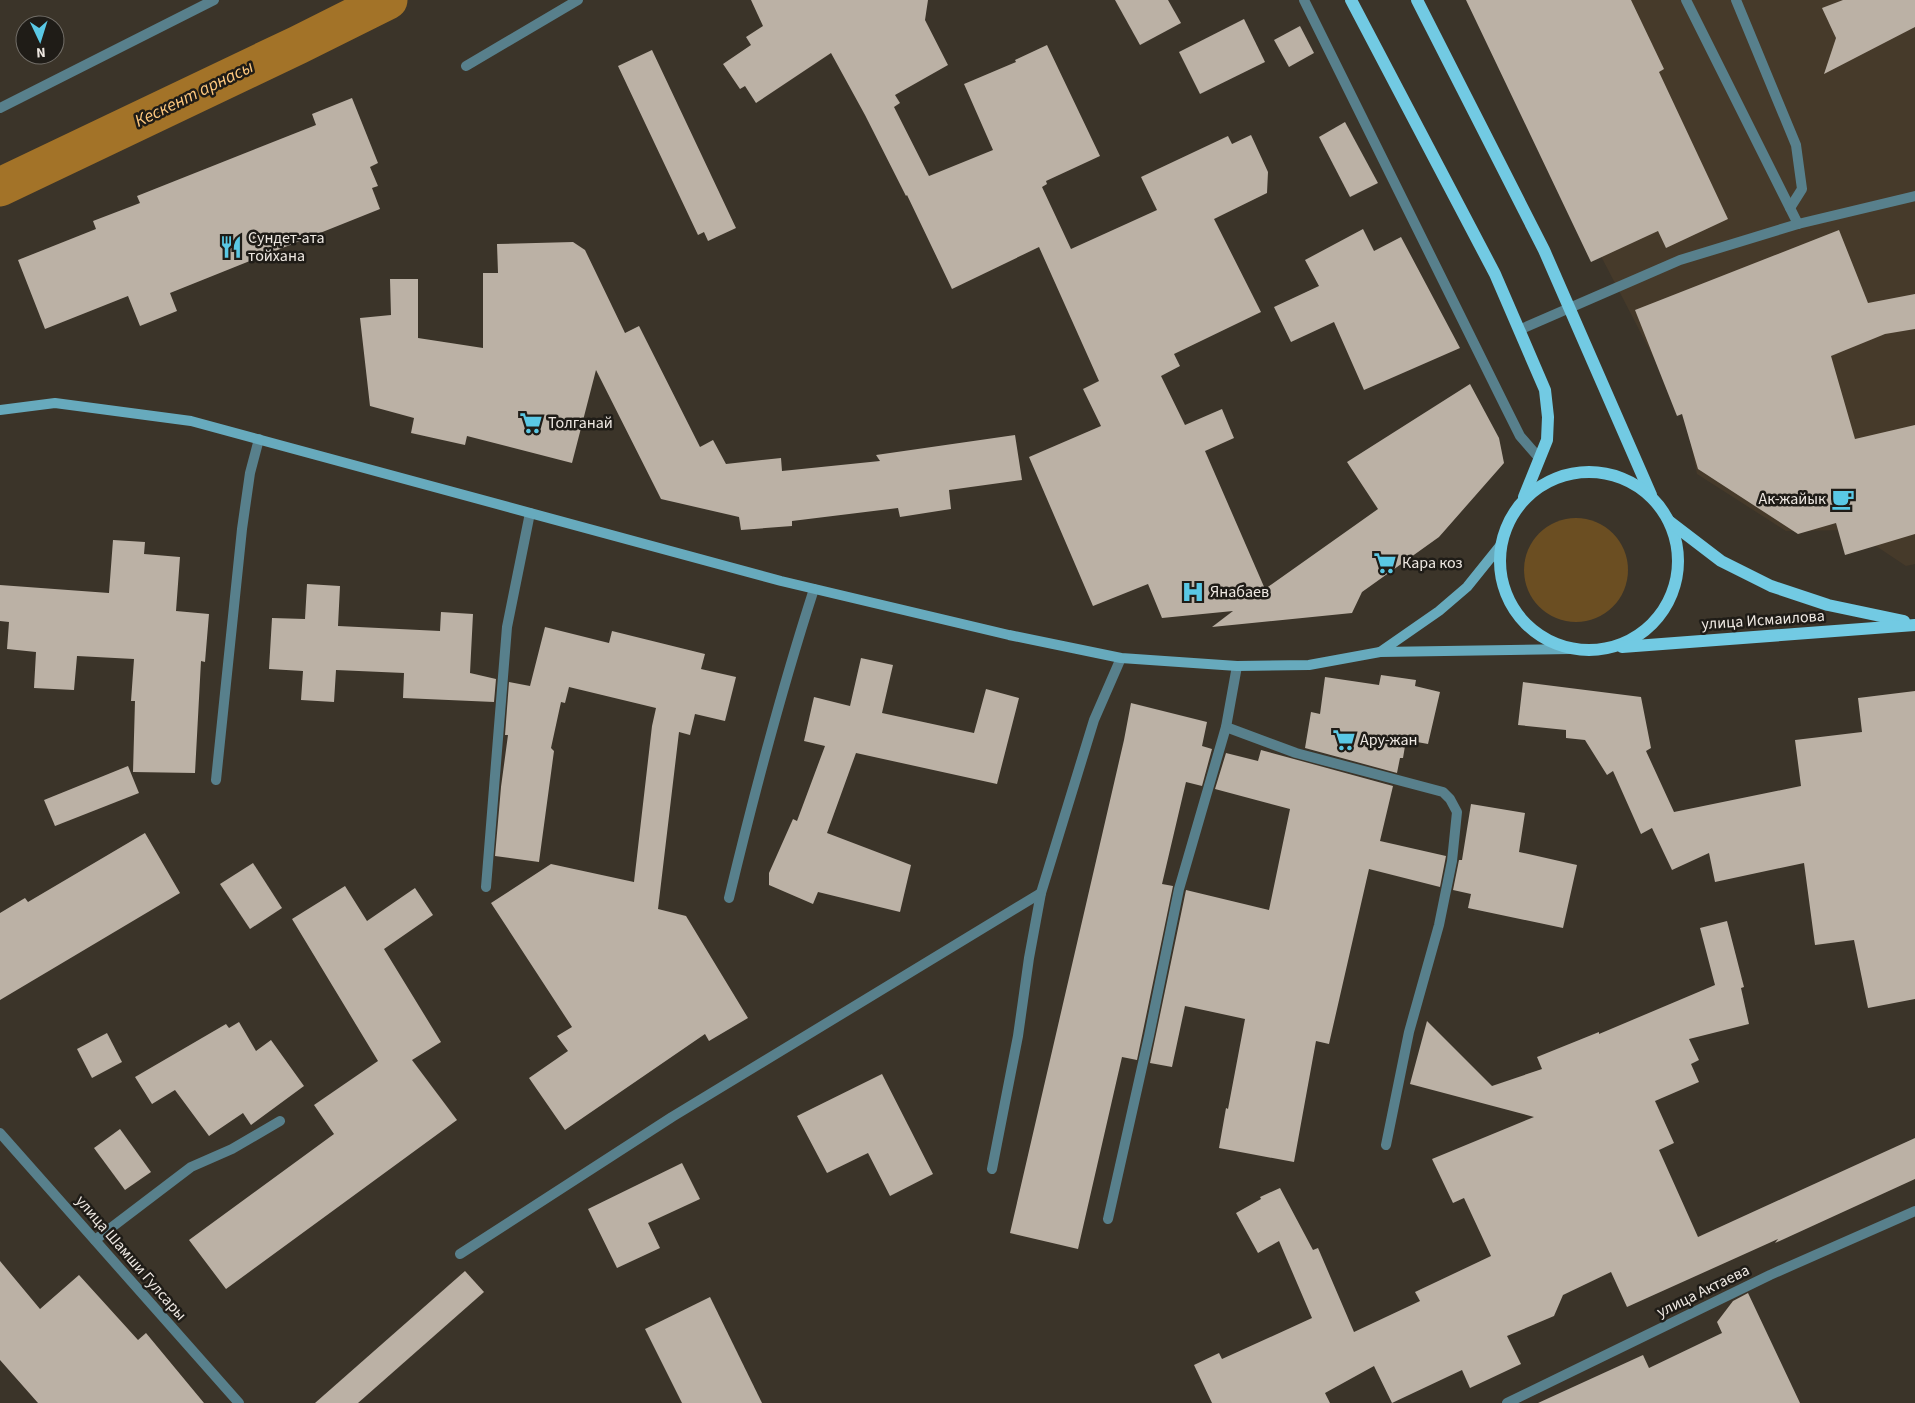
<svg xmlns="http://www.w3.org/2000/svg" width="1915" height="1403" font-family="'Source Sans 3',sans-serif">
  <rect width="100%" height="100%" fill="#3b3429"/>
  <!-- built -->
  <path fill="#463a2a" d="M 1468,0 L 1915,0 L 1915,564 L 1906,566 L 1852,530 L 1786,531 L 1697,474 L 1686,420 Z"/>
  <!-- green -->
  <circle fill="#6b4e22" cx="1576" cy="570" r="52"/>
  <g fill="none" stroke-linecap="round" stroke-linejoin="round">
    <!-- canal -->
    <path stroke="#a37328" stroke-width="39" d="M 0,187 L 298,45 L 388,0"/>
  </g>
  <!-- building -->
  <g fill="#bbb1a5">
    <path d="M 751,0 L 928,0 L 925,20 L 948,65 L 895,95 L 900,103 L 894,107 L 929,176 L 993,150 L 964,84 L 1016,62 L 1015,60 L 1047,45 L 1100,156 L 1046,181 L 1047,184 L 1042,187 L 1071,249 L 1157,210 L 1141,177 L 1228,136 L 1232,144 L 1251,135 L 1268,172 L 1267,193 L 1214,219 L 1261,312 L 1174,354 L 1180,366 L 1161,376 L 1185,425 L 1222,409 L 1234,438 L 1205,451 L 1265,589 L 1378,509 L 1347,462 L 1470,384 L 1499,438 L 1504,463 L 1439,537 L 1362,592 L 1352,613 L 1212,627 L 1233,611 L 1162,618 L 1148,584 L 1093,606 L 1029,457 L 1101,426 L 1083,389 L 1099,381 L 1039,247 L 952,289 L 907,195 L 906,196 L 865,115 L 831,53 L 756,103 L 745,86 L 740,89 L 723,64 L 751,45 L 746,37 L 763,26 Z"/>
    <path d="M 1115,0 L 1168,0 L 1181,23 L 1140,45 Z"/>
    <path d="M 1466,0 L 1631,0 L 1664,69 L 1659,72 L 1728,219 L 1666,248 L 1658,231 L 1591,262 Z"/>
    <path d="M 1843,0 L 1915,0 L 1915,27 L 1824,74 L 1836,38 L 1822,8 Z"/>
    <path d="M 1244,19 L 1265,62 L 1200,94 L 1179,52 Z"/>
    <path d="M 1300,26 L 1314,53 L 1289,67 L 1274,40 Z"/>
    <path d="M 652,50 L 736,228 L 708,241 L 704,232 L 698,235 L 618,66 Z"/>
    <path d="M 352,98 L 378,163 L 370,167 L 378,186 L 372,188 L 380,209 L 170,293 L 177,311 L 140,326 L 128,296 L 45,329 L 18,260 L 96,229 L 93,221 L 140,203 L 137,196 L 316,125 L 312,114 Z"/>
    <path d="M 1345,122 L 1378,183 L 1350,197 L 1319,137 Z"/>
    <path d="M 1363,229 L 1374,251 L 1401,237 L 1460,348 L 1364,390 L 1334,322 L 1291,342 L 1274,307 L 1319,286 L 1305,260 Z"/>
    <path d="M 1839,230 L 1868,303 L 1915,294 L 1915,329 L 1885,334 L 1831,356 L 1855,439 L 1915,425 L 1915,534 L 1845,555 L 1836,523 L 1798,534 L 1698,469 L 1682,414 L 1677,416 L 1635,310 Z"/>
    <path d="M 573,242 L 585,250 L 625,333 L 639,326 L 700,447 L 713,440 L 726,464 L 781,458 L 782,471 L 880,461 L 876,455 L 1015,435 L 1022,480 L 949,490 L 951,509 L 900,517 L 898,508 L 792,521 L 792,526 L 741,530 L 739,517 L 661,499 L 596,370 L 572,463 L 467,436 L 465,445 L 411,433 L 414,418 L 370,406 L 360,318 L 391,315 L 390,279 L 418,279 L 418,338 L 483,348 L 483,273 L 498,273 L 497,244 Z"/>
    <path d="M 113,540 L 145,542 L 144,554 L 180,557 L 176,611 L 209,614 L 205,662 L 201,661 L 195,773 L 133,772 L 135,701 L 131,701 L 134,659 L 77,656 L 74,690 L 34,688 L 36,652 L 7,649 L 9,622 L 0,621 L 0,585 L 109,593 Z"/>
    <path d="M 307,584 L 340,586 L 338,626 L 440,631 L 441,612 L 473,614 L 470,673 L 496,679 L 494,702 L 403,698 L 404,673 L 336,670 L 334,702 L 301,700 L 303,671 L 269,669 L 272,618 L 305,619 Z"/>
    <path d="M 545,627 L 609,643 L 612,631 L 705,654 L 701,669 L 736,677 L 725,721 L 695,714 L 690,735 L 679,732 L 658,909 L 686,916 L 748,1018 L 709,1041 L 705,1034 L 565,1130 L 529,1078 L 568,1051 L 557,1036 L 572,1027 L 491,903 L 551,864 L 634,882 L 652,726 L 656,708 L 569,687 L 565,703 L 561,702 L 551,748 L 554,751 L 539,862 L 495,856 L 501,787 L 508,735 L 505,735 L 509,682 L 530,686 Z"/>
    <path d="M 861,658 L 893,665 L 882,713 L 974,733 L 986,689 L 1019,698 L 997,784 L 856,753 L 827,833 L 911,865 L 900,912 L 818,892 L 813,904 L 769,885 L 769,873 L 793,819 L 797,821 L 825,746 L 804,741 L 814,697 L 850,706 Z"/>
    <path d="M 1381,675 L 1416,680 L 1415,686 L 1440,692 L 1428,744 L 1406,740 L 1403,758 L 1400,758 L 1397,773 L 1305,748 L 1311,712 L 1320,714 L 1325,677 L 1379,685 Z"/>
    <path d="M 1523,682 L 1641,697 L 1651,748 L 1646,751 L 1674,812 L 1801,786 L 1795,740 L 1862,732 L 1858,698 L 1915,691 L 1915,999 L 1868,1008 L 1854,940 L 1815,945 L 1804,863 L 1715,882 L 1709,853 L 1672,870 L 1652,828 L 1641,834 L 1613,771 L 1607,775 L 1585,740 L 1566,738 L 1566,730 L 1518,725 Z"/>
    <path d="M 1131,703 L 1207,722 L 1202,746 L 1212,749 L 1202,786 L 1186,782 L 1162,884 L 1173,886 L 1137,1060 L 1122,1057 L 1078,1249 L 1010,1233 L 1124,740 Z"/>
    <path d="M 1261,750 L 1393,786 L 1380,841 L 1446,856 L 1440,887 L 1369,869 L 1329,1044 L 1316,1041 L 1294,1162 L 1219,1148 L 1226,1108 L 1228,1109 L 1245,1019 L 1185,1006 L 1172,1067 L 1150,1063 L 1186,890 L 1269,910 L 1290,809 L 1215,789 L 1226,753 L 1258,761 Z"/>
    <path d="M 128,766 L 139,793 L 55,826 L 44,800 Z"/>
    <path d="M 1471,804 L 1525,813 L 1519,852 L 1577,865 L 1563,928 L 1468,908 L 1471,894 L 1453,890 L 1459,860 L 1462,860 Z"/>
    <path d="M 145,833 L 180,893 L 0,1000 L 0,913 L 25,898 L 28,902 Z"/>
    <path d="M 253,863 L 282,908 L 250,929 L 220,884 Z"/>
    <path d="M 345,886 L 367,921 L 415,888 L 433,915 L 384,949 L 441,1042 L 412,1060 L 457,1120 L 226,1289 L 189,1240 L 334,1134 L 314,1105 L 378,1061 L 292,919 Z"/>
    <path d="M 1727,921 L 1744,987 L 1741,988 L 1749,1024 L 1689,1039 L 1699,1060 L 1691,1064 L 1699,1082 L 1655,1101 L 1674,1143 L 1659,1150 L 1698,1237 L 1915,1138 L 1915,1179 L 1775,1243 L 1778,1239 L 1627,1307 L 1611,1272 L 1563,1295 L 1554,1316 L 1507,1336 L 1521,1364 L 1470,1388 L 1462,1370 L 1392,1403 L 1374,1366 L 1325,1393 L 1330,1403 L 1212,1403 L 1194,1365 L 1219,1353 L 1222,1359 L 1312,1318 L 1279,1241 L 1258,1253 L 1236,1213 L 1261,1199 L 1260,1197 L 1280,1188 L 1313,1250 L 1318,1248 L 1354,1332 L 1420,1301 L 1415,1292 L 1491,1256 L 1464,1198 L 1453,1203 L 1432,1159 L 1534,1117 L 1410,1084 L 1427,1021 L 1492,1086 L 1542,1069 L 1537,1057 L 1599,1032 L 1599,1034 L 1715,985 L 1700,928 Z"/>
    <path d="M 239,1022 L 256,1051 L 271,1040 L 304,1086 L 251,1125 L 243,1113 L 209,1136 L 175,1090 L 152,1104 L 135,1077 L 226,1024 L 229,1028 Z"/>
    <path d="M 107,1033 L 122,1062 L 92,1078 L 77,1049 Z"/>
    <path d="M 882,1074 L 933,1174 L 890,1196 L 868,1153 L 827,1173 L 797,1116 Z"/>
    <path d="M 120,1129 L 151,1172 L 125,1190 L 94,1148 Z"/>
    <path d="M 682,1163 L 700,1199 L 648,1223 L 660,1248 L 617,1268 L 588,1209 Z"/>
    <path d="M 0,1261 L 40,1309 L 79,1275 L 138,1340 L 146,1333 L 204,1403 L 38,1403 L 0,1360 Z"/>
    <path d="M 465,1271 L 484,1292 L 358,1403 L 315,1403 Z"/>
    <path d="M 1748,1293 L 1800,1403 L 1538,1403 L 1643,1355 L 1649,1368 L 1722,1333 L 1717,1322 L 1733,1301 Z"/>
    <path d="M 710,1297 L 762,1403 L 682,1403 L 645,1329 Z"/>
  </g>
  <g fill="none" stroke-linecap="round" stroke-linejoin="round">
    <!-- lane -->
    <g stroke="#58808c" stroke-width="10">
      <path d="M 1686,0 L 1798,224"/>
      <path d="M 1736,0 L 1796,145 L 1802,189 L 1790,208"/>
      <path d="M 1519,330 L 1680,260 L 1798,224 L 1915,196"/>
    </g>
    <!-- street -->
    <g stroke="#58808c" stroke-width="10">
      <path d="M 1304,0 L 1505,406 L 1520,436 L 1540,459"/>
      <path d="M 466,66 L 578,0"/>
      <path d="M 0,108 L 214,0"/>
      <path d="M 1226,727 L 1296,753 L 1443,792 L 1450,799 L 1457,812 L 1452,861 L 1439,925 L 1409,1032 L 1386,1145"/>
      <path d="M 216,780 L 242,529 L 250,473 L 259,439"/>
      <path d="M 486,887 L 507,627 L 530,513"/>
      <path d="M 729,898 C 754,794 781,691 814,589"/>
      <path d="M 0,1133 L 239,1403"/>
      <path d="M 992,1169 L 1018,1036 L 1029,958 L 1041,893 L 1094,720 L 1121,658"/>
      <path d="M 1108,1219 L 1149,1036 L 1179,889 L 1226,727 L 1237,666"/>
      <path d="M 95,1240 L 191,1167 L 232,1149 L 280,1121"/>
      <path d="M 460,1254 L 672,1117 L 1041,893"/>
      <path d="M 1507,1403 L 1770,1275 L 1915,1211"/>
    </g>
    <!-- secondary -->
    <g stroke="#67aabd" stroke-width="10">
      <path d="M 0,410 L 55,403 L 191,421 L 781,581 L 1009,635 L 1121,658 L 1237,666 L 1309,665 L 1380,652 L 1570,649"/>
      <path d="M 1380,652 L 1439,611 L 1467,587 L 1500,546"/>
    </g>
    <!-- primary -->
    <g stroke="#72cae3" stroke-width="12">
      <path d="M 1351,0 L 1495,274 L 1545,390 L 1548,417 L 1547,440 L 1524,497"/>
      <path d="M 1417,0 L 1544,250 L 1651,495"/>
      <circle cx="1589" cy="561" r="89"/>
      <path d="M 1670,522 L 1721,561 L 1771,586 L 1828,605 L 1904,621"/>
      <path d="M 1622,647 L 1915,625"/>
    </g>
  </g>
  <!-- icons -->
  <defs>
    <symbol id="restaurant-bare" viewBox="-9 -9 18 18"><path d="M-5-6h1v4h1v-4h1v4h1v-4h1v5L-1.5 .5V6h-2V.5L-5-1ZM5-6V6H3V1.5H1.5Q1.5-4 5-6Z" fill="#5ac8e5" stroke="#1f1c17" stroke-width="2.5" paint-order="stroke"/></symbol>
    <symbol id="supermarket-bare" viewBox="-9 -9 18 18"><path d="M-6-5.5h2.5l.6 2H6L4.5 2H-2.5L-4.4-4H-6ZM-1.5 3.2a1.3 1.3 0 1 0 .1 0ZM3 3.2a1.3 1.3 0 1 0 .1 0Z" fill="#5ac8e5" stroke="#1f1c17" stroke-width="2.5" paint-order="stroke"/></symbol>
    <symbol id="cafe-bare" viewBox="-9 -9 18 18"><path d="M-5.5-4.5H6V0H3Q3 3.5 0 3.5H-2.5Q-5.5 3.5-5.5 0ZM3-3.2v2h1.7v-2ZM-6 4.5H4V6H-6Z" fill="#5ac8e5" stroke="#1f1c17" stroke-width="2.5" paint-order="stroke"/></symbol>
    <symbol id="hospital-bare" viewBox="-9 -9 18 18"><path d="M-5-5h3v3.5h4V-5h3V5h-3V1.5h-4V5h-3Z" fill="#5ac8e5" stroke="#1f1c17" stroke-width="2.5" paint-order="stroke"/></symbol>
  </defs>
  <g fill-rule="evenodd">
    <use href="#restaurant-bare" x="215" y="231" width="32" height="32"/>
    <use href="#supermarket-bare" x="515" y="407" width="32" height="32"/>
    <use href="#cafe-bare" x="1827" y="483" width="32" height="32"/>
    <use href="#supermarket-bare" x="1369" y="547" width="32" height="32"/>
    <use href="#hospital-bare" x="1177" y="576" width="32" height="32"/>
    <use href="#supermarket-bare" x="1328" y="724" width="32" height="32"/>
  </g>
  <g text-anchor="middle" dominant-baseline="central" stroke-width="5" stroke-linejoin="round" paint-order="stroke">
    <!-- poi labels -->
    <g font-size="16" fill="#eee8e2" stroke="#1f1c17" text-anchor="start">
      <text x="248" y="238">Сундет-ата<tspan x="248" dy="18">тойхана</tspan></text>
      <text x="548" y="423">Толганай</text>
      <text x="1826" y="499" text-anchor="end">Ак-жайык</text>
      <text x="1402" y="563">Кара коз</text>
      <text x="1210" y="592">Янабаев</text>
      <text x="1360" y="740">Ару-жан</text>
    </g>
    <!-- street labels -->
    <g font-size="16" fill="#eee8e2" stroke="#1f1c17">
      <text transform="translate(1763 620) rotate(-4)">улица Исмаилова</text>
      <text transform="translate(131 1258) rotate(49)">улица Шамши Гулсары</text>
      <text transform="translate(1703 1291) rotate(-26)">улица Актаева</text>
    </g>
    <!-- water labels -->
    <g font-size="18" font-style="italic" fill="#ffc97f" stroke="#1f1c17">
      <text transform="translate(194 94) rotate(-26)">Кескент арнасы</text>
    </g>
  </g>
  <!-- north arrow -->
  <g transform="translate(40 40) rotate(176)"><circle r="24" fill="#1f1c17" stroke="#726e68"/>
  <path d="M0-4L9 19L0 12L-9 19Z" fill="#5ac8e5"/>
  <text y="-8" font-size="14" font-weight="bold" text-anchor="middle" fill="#eee8e2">N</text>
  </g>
</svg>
